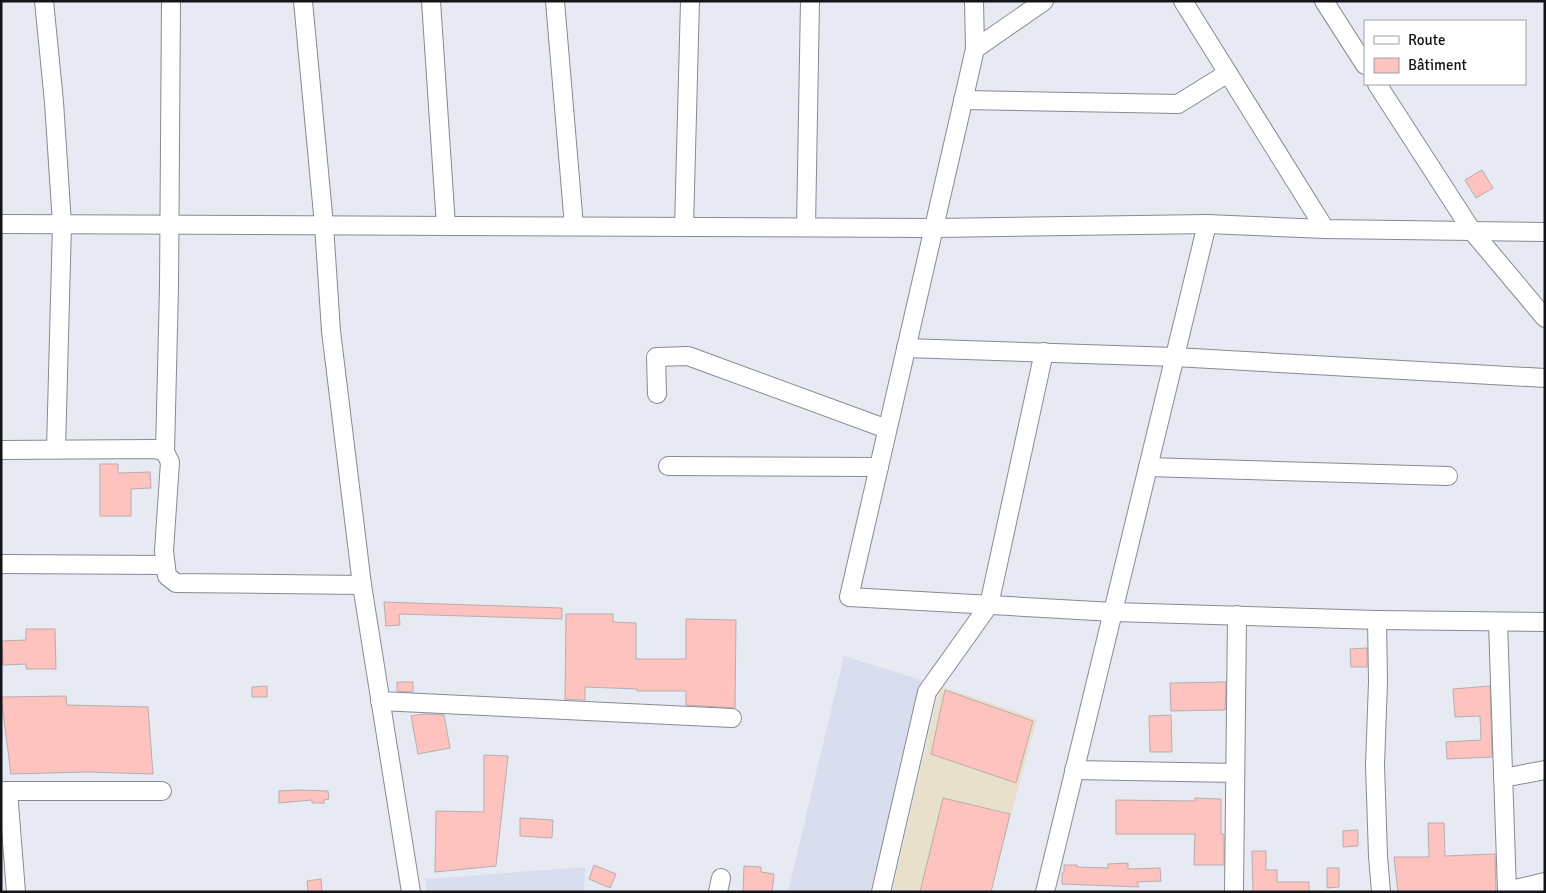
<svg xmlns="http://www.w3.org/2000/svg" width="1546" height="893" font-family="Signika,sans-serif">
  <rect width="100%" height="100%" fill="#e7eaf3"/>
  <!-- built -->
  <g fill="#d8deee">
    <path d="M 844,656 L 922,680 L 873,892 L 788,892 Z"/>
    <path d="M 585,867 L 584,892 L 427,892 L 425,879 Z"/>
  </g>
  <!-- industrial -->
  <path fill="#e8e0cb" d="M 940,686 L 1037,719 L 990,892 L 892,892 Z"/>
  <!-- building -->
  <g fill="#fec2bf" stroke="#b8adad">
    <path d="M 1482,170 L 1493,188 L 1476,198 L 1465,180 Z"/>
    <path d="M 100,464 L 118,464 L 118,473 L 150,472 L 151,488 L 131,489 L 131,516 L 100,516 Z"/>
    <path d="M 384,602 L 562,608 L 562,619 L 399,614 L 400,625 L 386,626 Z"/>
    <path d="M 566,614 L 613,614 L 613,622 L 636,623 L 636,659 L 686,659 L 686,619 L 736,620 L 735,708 L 686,705 L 686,691 L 637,691 L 637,689 L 585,687 L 585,700 L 565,699 Z"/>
    <path d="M 26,629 L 55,629 L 56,669 L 26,669 L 26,664 L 3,665 L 2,641 L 26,640 Z"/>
    <path d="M 1367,648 L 1367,667 L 1351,667 L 1350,649 Z"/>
    <path d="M 397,682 L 413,682 L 413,692 L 397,691 Z"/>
    <path d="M 1226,682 L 1225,710 L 1171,711 L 1170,683 Z"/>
    <path d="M 267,686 L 267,697 L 252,697 L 252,687 Z"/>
    <path d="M 1490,686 L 1492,757 L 1447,759 L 1446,742 L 1481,740 L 1480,716 L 1455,717 L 1453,689 Z"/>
    <path d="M 945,690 L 1033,721 L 1016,783 L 931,754 Z"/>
    <path d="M 66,696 L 67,705 L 148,707 L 153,774 L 88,772 L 11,774 L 1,697 Z"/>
    <path d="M 424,714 L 444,715 L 450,748 L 418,754 L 411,716 Z"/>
    <path d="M 1171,715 L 1172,752 L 1150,752 L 1149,716 Z"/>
    <path d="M 484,755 L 508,756 L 496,866 L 435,872 L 436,811 L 484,812 Z"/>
    <path d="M 298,790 L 328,791 L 329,799 L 324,800 L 324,803 L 312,803 L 312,800 L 279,803 L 279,791 Z"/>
    <path d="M 943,798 L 1010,814 L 991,892 L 920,892 Z"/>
    <path d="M 1195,798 L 1221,799 L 1221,834 L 1224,834 L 1224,865 L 1194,865 L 1195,834 L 1116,834 L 1116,800 L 1195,801 Z"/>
    <path d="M 520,818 L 553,820 L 552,838 L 520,836 Z"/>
    <path d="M 1428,823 L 1444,823 L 1445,856 L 1495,854 L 1496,892 L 1398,892 L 1394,857 L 1429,857 Z"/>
    <path d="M 1358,830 L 1358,846 L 1343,847 L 1343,831 Z"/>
    <path d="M 1252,851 L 1266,851 L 1266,870 L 1277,870 L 1277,882 L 1309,882 L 1309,892 L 1253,892 Z"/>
    <path d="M 1128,863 L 1128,869 L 1160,868 L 1161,881 L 1137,882 L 1139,887 L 1062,884 L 1062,873 L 1064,873 L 1064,865 L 1077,865 L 1077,867 L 1108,868 L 1108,864 Z"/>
    <path d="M 594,865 L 616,874 L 610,888 L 589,879 Z"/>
    <path d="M 744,866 L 761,867 L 761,872 L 774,874 L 772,892 L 743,892 Z"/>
    <path d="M 1327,868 L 1339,868 L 1339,887 L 1327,888 Z"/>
    <path d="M 321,879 L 322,892 L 308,892 L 307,881 Z"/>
  </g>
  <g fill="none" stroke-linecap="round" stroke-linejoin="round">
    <defs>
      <g id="minor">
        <path d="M 44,1 L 54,102 L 62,224 L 56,449"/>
        <path d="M 171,1 L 169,287 L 165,452 L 170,462 L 164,551 L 167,576 L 176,583 L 362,585"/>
        <path d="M 303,1 L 324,225 L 331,331 L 362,585 L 411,892"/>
        <path d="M 431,1 L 446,226"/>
        <path d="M 555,1 L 574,226"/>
        <path d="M 974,1 L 975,49 L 849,597 L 1113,612 L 1377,620 L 1545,622"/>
        <path d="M 1183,1 L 1325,229"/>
        <path d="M 1324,1 L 1365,65"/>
        <path d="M 975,49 L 1044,1"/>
        <path d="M 1377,84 L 1472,231 L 1545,318"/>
        <path d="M 963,100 L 1178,104 L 1228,73"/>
        <path d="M 1,224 L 935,228 L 1207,224 L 1325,229 L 1545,232"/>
        <path d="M 684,227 L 690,1"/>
        <path d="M 806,227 L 810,1"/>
        <path d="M 906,348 L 1175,357 L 1545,378"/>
        <path d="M 657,394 L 656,357 L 688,356 L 887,429"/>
        <path d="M 1,450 L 155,449 L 165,452"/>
        <path d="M 668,466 L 879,467"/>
        <path d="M 1148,467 L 1448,476"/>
        <path d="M 1,564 L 165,565"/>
        <path d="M 1377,620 L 1378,682 L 1375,765 L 1378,856 L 1381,892"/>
        <path d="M 1498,622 L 1507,892"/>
        <path d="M 380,701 L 732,718"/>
        <path d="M 1074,770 L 1235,773"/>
        <path d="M 1503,778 L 1545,770"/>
        <path d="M 1,791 L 162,791"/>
        <path d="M 8,791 L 16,892"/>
        <path d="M 1507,891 L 1545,882"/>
        <path d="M 718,892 L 721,878"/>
        <path d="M 881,892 L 927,692 L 989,605 L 1044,352"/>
        <path d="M 1045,892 L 1207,224"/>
        <path d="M 1234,892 L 1237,615"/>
      </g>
    </defs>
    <!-- minor casing -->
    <use href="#minor" stroke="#878a92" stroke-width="20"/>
    <!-- minor -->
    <use href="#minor" stroke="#fff" stroke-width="18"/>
  </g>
  <!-- border -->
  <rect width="1546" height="893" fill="none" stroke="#131417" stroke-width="5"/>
  <!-- legend -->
  <rect x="1364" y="20" width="162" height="65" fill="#ffffff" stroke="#a1a1a2"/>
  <rect x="1374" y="36" width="25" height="8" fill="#ffffff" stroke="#a1a1a2"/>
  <text x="1408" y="45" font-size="15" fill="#131417">Route</text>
  <rect x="1374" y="58" width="25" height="15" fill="#fec2bf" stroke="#a1a1a2"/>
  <text x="1408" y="70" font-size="15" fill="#131417">Bâtiment</text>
</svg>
